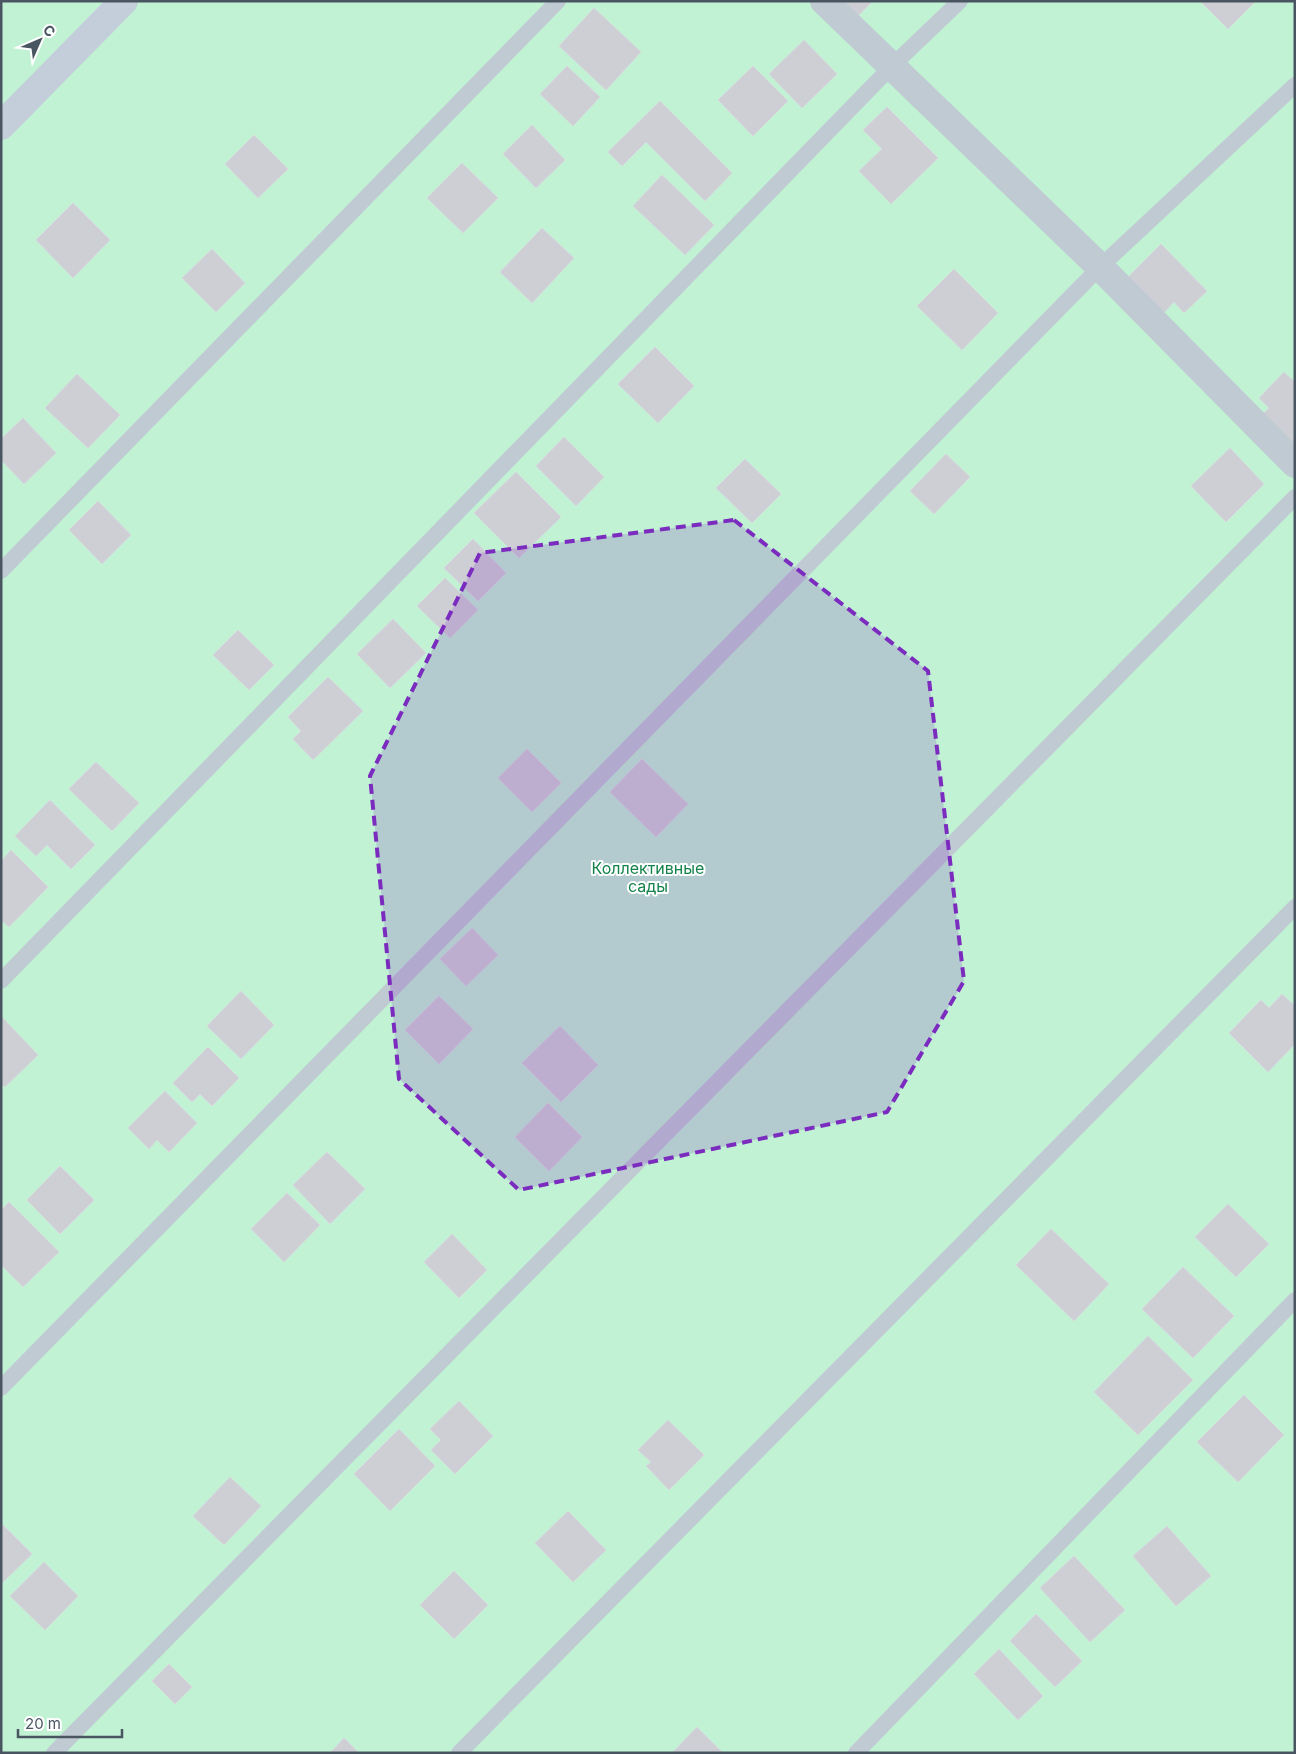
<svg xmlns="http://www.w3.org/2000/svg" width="1296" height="1754" font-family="Inter,sans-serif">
  <rect width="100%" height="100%" fill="#f5f3f3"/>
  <!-- green -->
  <rect fill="#c1f2d4" x="1" y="1" width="1294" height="1752"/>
  <!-- building -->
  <g fill="#cdcfd5" stroke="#d7d9de">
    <path d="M 842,1 L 873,1 L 857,17 Z"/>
    <path d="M 1200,1 L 1256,1 L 1228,29 Z"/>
    <path d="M 594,8 L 641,52 L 606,90 L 559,46 Z"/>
    <path d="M 804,40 L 837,74 L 802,108 L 769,74 Z"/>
    <path d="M 567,66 L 600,97 L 573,126 L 540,94 Z"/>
    <path d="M 753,66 L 788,101 L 753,136 L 718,100 Z"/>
    <path d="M 660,101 L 732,173 L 705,201 L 646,142 L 622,166 L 608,152 Z"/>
    <path d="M 887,107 L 938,158 L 891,204 L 859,171 L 882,149 L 863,130 Z"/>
    <path d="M 532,125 L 565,160 L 536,188 L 503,154 Z"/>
    <path d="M 254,135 L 288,169 L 258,198 L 225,164 Z"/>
    <path d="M 462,163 L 498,198 L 463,233 L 427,198 Z"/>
    <path d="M 662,175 L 714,225 L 685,255 L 633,206 Z"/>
    <path d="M 73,203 L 110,240 L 73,278 L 36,240 Z"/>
    <path d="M 542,228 L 574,258 L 532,303 L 500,272 Z"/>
    <path d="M 1161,244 L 1207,291 L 1184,313 L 1174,302 L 1159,318 L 1123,282 Z"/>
    <path d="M 212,249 L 245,283 L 216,312 L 182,278 Z"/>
    <path d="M 954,269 L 998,313 L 962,350 L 917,306 Z"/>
    <path d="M 655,347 L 694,386 L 658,423 L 618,384 Z"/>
    <path d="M 1284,372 L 1295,382 L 1295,445 L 1263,414 L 1269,408 L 1259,398 Z"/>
    <path d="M 77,374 L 120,415 L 88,448 L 45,408 Z"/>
    <path d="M 23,418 L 56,453 L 24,484 L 1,460 L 1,439 Z"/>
    <path d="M 564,437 L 604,477 L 576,506 L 536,466 Z"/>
    <path d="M 1230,448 L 1264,484 L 1226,522 L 1191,486 Z"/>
    <path d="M 946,454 L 970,477 L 934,514 L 910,491 Z"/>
    <path d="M 745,459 L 781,494 L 752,523 L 716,488 Z"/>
    <path d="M 516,472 L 561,517 L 519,558 L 474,513 Z"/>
    <path d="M 98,501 L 131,535 L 102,564 L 69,530 Z"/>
    <path d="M 473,539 L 506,573 L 478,601 L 444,568 Z"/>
    <path d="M 445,578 L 478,610 L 450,638 L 417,606 Z"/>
    <path d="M 393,619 L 426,653 L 390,688 L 357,654 Z"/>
    <path d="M 238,630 L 274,665 L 249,690 L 213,655 Z"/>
    <path d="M 328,677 L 363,711 L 313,760 L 293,739 L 301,731 L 288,717 Z"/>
    <path d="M 527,749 L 561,783 L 532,812 L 498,778 Z"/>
    <path d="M 642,759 L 688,804 L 656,837 L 610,792 Z"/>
    <path d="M 96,762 L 139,803 L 112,831 L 69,789 Z"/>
    <path d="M 50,800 L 95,845 L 71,869 L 47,845 L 36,856 L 15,836 Z"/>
    <path d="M 11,850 L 48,887 L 9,927 L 1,920 L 1,861 Z"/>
    <path d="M 472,928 L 498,955 L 466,986 L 440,959 Z"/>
    <path d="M 241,991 L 274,1025 L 241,1059 L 207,1026 Z"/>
    <path d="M 1282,994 L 1295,1006 L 1295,1044 L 1268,1072 L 1229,1033 L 1261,1000 L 1269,1008 Z"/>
    <path d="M 439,996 L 473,1029 L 439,1064 L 405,1030 Z"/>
    <path d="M 1,1016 L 38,1055 L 5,1087 L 1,1084 Z"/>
    <path d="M 560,1026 L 598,1065 L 561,1102 L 522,1063 Z"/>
    <path d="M 208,1047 L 239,1078 L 212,1106 L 200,1094 L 192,1102 L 173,1083 Z"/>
    <path d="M 165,1091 L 197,1123 L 169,1152 L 157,1140 L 149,1149 L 128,1128 Z"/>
    <path d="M 548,1103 L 582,1137 L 549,1171 L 515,1137 Z"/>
    <path d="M 327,1152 L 365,1189 L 330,1224 L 293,1185 Z"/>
    <path d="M 60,1166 L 94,1200 L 60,1234 L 27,1200 Z"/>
    <path d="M 287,1193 L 320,1225 L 284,1262 L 251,1229 Z"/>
    <path d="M 9,1202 L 59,1252 L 23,1287 L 1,1265 L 1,1210 Z"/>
    <path d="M 1228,1204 L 1269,1244 L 1236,1277 L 1195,1237 Z"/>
    <path d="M 1051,1229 L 1109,1284 L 1074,1321 L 1016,1265 Z"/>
    <path d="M 452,1234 L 487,1270 L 459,1298 L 424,1262 Z"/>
    <path d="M 1183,1267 L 1234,1316 L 1193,1358 L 1142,1309 Z"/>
    <path d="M 1148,1336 L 1193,1380 L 1138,1435 L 1094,1392 Z"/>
    <path d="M 1244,1395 L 1284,1435 L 1238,1482 L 1197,1442 Z"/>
    <path d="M 459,1401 L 493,1436 L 455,1474 L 431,1450 L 441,1440 L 430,1429 Z"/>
    <path d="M 668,1420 L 704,1455 L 669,1490 L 646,1466 L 651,1462 L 638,1450 Z"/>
    <path d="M 399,1429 L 435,1466 L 390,1511 L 354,1474 Z"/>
    <path d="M 230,1477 L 261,1506 L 224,1545 L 193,1516 Z"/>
    <path d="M 568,1511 L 606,1550 L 573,1582 L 535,1543 Z"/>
    <path d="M 1,1523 L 32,1554 L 1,1584 Z"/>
    <path d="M 1167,1526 L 1211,1576 L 1176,1606 L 1133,1556 Z"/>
    <path d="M 1074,1556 L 1125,1610 L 1090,1642 L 1040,1588 Z"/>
    <path d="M 44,1562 L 78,1596 L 45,1630 L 10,1596 Z"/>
    <path d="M 454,1571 L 488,1605 L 454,1639 L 420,1605 Z"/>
    <path d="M 1036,1614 L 1082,1661 L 1055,1687 L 1010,1641 Z"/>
    <path d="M 999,1649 L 1043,1696 L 1018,1720 L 974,1674 Z"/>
    <path d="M 169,1664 L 192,1687 L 175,1704 L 152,1681 Z"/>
    <path d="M 697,1727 L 723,1753 L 672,1753 Z"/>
    <path d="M 344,1738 L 359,1753 L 330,1753 Z"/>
  </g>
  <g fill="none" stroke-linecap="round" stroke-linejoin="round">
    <!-- service -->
    <g stroke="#c0cad2" stroke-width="16">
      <path d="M 1,571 L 558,1"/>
      <path d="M 1,981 L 892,66 L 960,1"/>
      <path d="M 1,1388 L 1100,267 L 1295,85"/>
      <path d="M 54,1753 L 1295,497"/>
      <path d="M 459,1753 L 1295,907"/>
      <path d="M 856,1753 L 1295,1300"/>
    </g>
    <!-- minor -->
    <path stroke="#c0cad2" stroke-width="28" d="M 824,1 L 1100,267 L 1295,464"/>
    <!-- secondary -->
    <path stroke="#c3ceda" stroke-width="28" d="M 1,126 L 124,1"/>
  </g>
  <!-- marked area -->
  <path fill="#7b2cbf" fill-opacity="0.2" stroke="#7b2cbf" stroke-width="4" stroke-dasharray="10 6" stroke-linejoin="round" d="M 734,520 L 928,671 L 964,981 L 887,1112 L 519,1190 L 399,1079 L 370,776 L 480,553 Z"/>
  <g text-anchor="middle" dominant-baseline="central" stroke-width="4" stroke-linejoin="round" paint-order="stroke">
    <!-- park labels -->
    <g font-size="16" fill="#13834b" stroke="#fff">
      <text x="648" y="868">Коллективные<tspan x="648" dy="18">сады</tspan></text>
    </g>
  </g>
  <!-- border -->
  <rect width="1296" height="1754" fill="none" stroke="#495661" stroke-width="5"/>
  <!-- north arrow -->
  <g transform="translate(40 40) rotate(45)" stroke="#ffffff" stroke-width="4" paint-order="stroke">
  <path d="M0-4L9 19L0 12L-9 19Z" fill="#495661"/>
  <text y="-8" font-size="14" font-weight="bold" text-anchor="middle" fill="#495661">С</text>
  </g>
  <!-- scale -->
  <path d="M18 1729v8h104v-8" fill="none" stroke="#495661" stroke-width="2.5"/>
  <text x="25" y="1729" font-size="15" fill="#495661" stroke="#ffffff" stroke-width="4" paint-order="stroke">20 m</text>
</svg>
